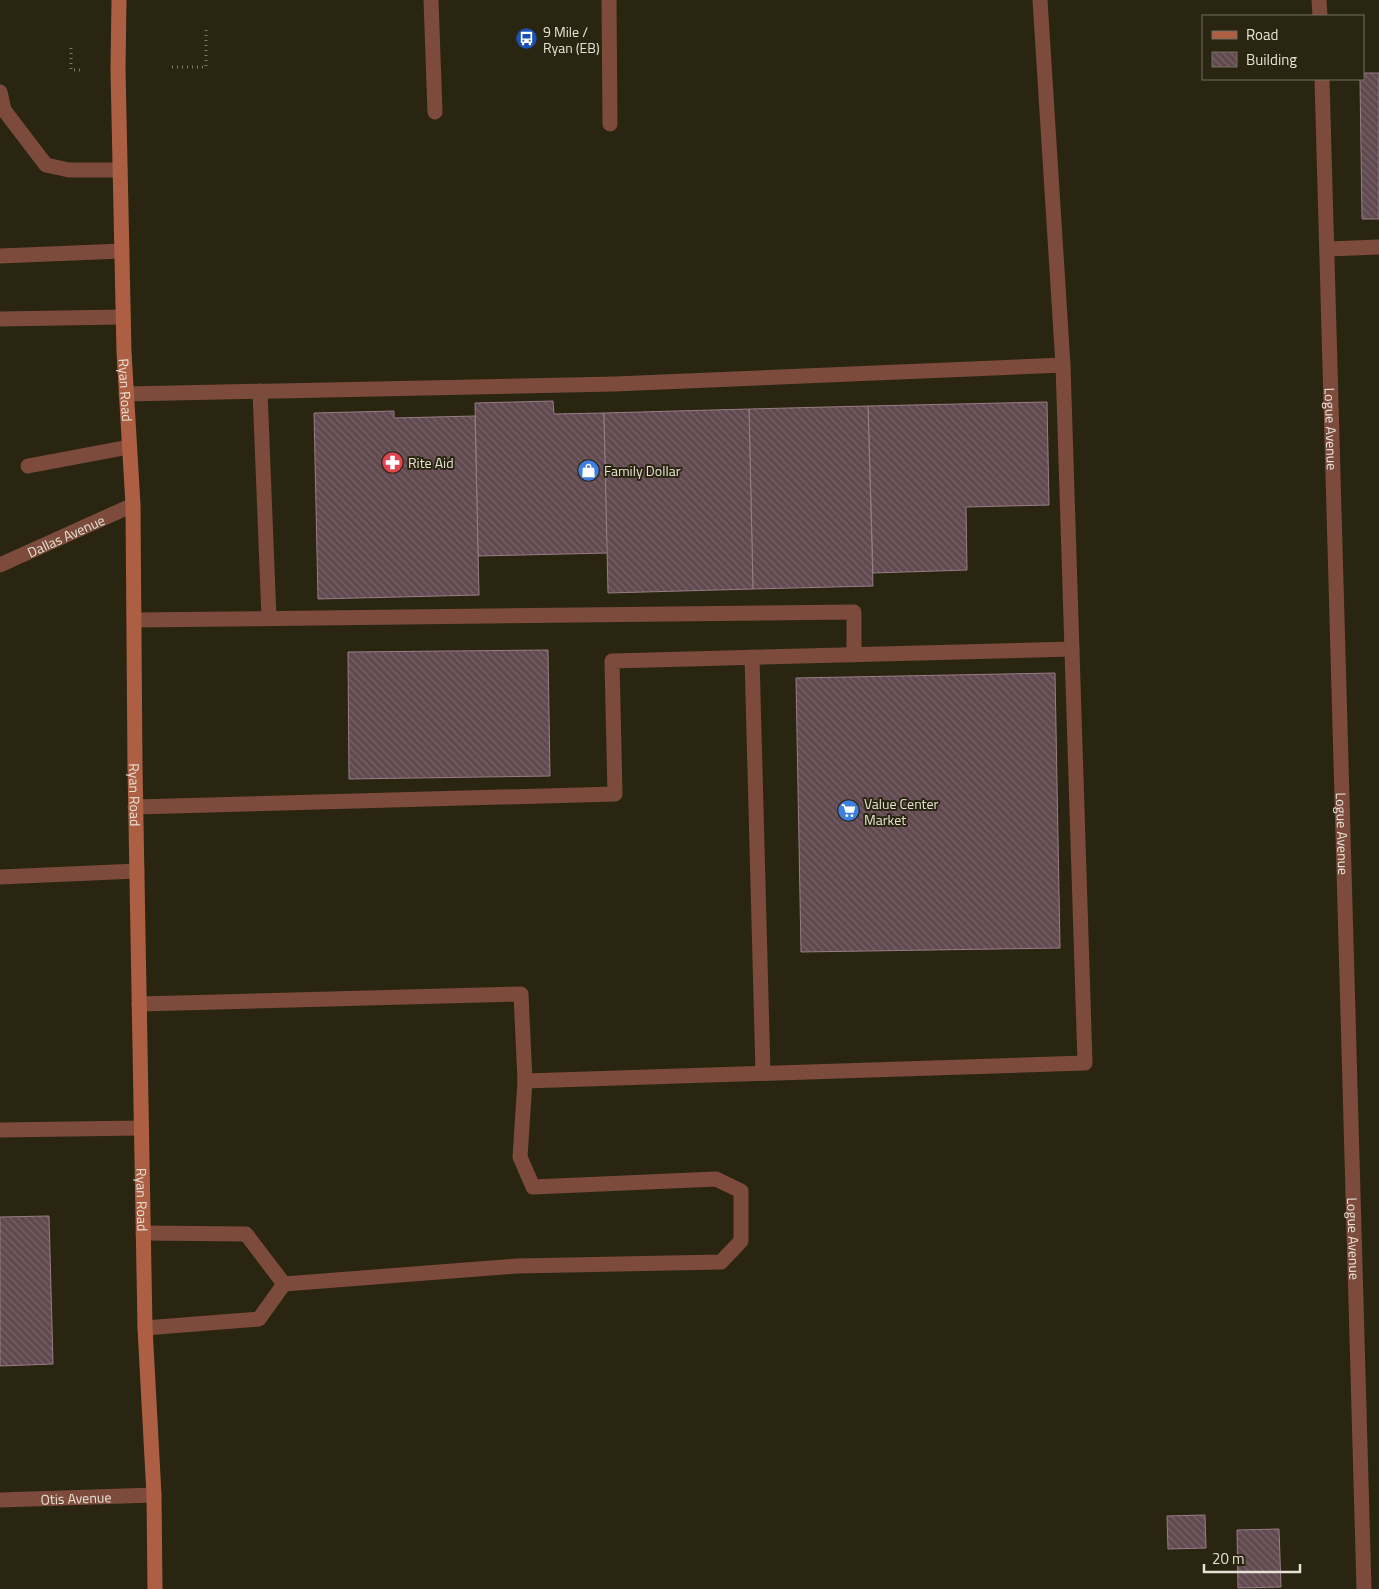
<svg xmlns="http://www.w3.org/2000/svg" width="1379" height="1589" font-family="'Titillium Web',sans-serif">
  <defs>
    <pattern id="building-back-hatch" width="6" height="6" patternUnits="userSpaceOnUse" patternTransform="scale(1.25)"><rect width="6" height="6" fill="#614950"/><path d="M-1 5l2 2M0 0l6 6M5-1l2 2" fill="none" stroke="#786368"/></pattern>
  </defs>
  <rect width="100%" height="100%" fill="#2a2511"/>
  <!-- building -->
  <g fill="url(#building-back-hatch)" stroke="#987d85">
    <path d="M 1363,73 L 1379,73 L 1379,219 L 1362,219 L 1360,79 L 1363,79 Z"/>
    <path d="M 553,401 L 554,414 L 604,413 L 608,553 L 478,556 L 475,403 Z"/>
    <path d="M 1047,402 L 1049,505 L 966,507 L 967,570 L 873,573 L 868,406 Z"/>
    <path d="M 868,406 L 873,586 L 753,589 L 749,409 Z"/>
    <path d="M 749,409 L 753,589 L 608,593 L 604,413 Z"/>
    <path d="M 394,411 L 394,418 L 475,416 L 479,595 L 318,599 L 314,413 Z"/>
    <path d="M 548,650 L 550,776 L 349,779 L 348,652 Z"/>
    <path d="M 1055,673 L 1060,948 L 801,952 L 796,678 Z"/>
    <path d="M 49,1216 L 53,1364 L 0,1366 L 0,1217 Z"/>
    <path d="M 1205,1515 L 1206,1548 L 1168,1549 L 1167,1516 Z"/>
    <path d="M 1279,1529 L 1281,1587 L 1238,1588 L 1237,1530 Z"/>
  </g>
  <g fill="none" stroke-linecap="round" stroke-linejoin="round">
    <!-- path -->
    <g stroke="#7c7767" stroke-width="3" stroke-dasharray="1 4" stroke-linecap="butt">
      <path d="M 71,48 L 71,70 L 83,70"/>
      <path d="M 172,67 L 206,67 L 206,30"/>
    </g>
    <!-- lane -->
    <g stroke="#7c4b3b" stroke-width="15">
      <path d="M 431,0 L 435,112"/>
      <path d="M 609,0 L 610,124"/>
      <path d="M 0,92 L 4,110 L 46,165 L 69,170 L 120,170"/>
      <path d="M 1328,249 L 1379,247"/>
      <path d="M 0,256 L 122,251"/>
      <path d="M 0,319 L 123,317"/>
      <path d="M 260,391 L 269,618"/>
      <path d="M 126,394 L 615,384 L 1063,365"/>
      <path d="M 28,466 L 129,447"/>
      <path d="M 134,620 L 854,612 L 854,655"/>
      <path d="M 752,657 L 763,1073"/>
      <path d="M 135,807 L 615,794 L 612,661 L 1072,649"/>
      <path d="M 0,877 L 137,871"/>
      <path d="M 139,1004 L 521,994 L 525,1081 L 1085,1063 L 1063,365 L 1040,0"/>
      <path d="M 0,1130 L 141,1128"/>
      <path d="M 143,1233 L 246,1234 L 284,1284"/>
      <path d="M 145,1328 L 259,1319 L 284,1284 L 517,1266 L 721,1262 L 741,1241 L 741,1191 L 716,1179 L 533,1187 L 520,1157 L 525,1081"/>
    </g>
    <!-- street -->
    <g stroke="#7c4b3b" stroke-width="15">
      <path d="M 1319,0 L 1320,16"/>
      <path id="s1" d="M 1322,79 L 1364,1589"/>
      <path id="s2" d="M 0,565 L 133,505"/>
      <path id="s3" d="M 0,1500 L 154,1495"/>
    </g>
    <!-- secondary -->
    <path stroke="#ad5f44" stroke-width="15" id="s4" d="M 119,0 L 118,69 L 124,352 L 133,505 L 135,766 L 145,1328 L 154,1495 L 155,1589"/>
  </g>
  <!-- icons -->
  <defs>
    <symbol id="bus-disc" viewBox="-11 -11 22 22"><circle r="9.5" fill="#1a4fb4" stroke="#2a2511"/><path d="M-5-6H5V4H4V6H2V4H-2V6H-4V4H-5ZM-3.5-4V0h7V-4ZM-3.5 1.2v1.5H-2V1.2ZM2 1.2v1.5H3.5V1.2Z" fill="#fff"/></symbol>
    <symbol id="pharmacy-disc" viewBox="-11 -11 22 22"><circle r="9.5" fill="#e0444e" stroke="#2a2511"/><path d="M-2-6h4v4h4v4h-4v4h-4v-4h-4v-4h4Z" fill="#fff"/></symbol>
    <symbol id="shop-disc" viewBox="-11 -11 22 22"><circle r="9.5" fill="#3f7fe0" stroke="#2a2511"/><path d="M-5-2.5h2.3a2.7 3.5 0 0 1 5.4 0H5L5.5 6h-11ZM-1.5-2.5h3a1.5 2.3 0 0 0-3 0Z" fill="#fff"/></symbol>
    <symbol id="supermarket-disc" viewBox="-11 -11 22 22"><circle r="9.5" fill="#3f7fe0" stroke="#2a2511"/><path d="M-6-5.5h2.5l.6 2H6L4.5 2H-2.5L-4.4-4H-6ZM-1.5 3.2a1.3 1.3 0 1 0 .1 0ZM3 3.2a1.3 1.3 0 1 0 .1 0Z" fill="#fff"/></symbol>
  </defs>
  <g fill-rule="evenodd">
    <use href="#bus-disc" x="514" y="26" width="25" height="25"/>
    <use href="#pharmacy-disc" x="380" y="450" width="25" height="25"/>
    <use href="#shop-disc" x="576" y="458" width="25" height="25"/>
    <use href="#supermarket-disc" x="836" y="798" width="25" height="25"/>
  </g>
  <g text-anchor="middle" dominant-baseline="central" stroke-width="4" stroke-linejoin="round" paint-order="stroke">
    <!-- poi labels -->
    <g font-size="14" fill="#e6e3d6" stroke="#2a2511" text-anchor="start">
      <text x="543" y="31">9 Mile /<tspan x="543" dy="16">Ryan (EB)</tspan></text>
      <text x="408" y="462">Rite Aid</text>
      <text x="604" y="470">Family Dollar</text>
      <text x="864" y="803">Value Center<tspan x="864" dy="16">Market</tspan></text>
    </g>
    <!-- street labels -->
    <g font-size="14" fill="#e6e3d6" stroke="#2a2511">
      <text stroke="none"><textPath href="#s4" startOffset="390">Ryan Road</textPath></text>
      <text stroke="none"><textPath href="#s1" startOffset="350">Logue Avenue</textPath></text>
      <text stroke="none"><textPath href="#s2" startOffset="72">Dallas Avenue</textPath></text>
      <text stroke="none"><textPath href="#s4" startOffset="795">Ryan Road</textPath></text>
      <text stroke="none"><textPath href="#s1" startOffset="755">Logue Avenue</textPath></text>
      <text stroke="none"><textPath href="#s4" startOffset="1200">Ryan Road</textPath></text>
      <text stroke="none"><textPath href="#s1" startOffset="1160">Logue Avenue</textPath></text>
      <text stroke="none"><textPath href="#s3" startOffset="76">Otis Avenue</textPath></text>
    </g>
  </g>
  <!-- legend -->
  <rect x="1202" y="15" width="162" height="65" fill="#2a2511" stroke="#757160"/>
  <rect x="1212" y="31" width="25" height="8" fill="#ad5f44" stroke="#757160"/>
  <text x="1246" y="40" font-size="15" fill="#e6e3d6">Road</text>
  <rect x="1212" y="52" width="25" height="15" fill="url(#building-back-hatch)" stroke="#757160"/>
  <text x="1246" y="65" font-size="15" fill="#e6e3d6">Building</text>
  <!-- scale -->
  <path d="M1204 1564v8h96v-8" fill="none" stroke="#e6e3d6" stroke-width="2.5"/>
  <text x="1212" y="1564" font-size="15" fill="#e6e3d6" stroke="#2a2511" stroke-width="4" paint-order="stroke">20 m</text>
</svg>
